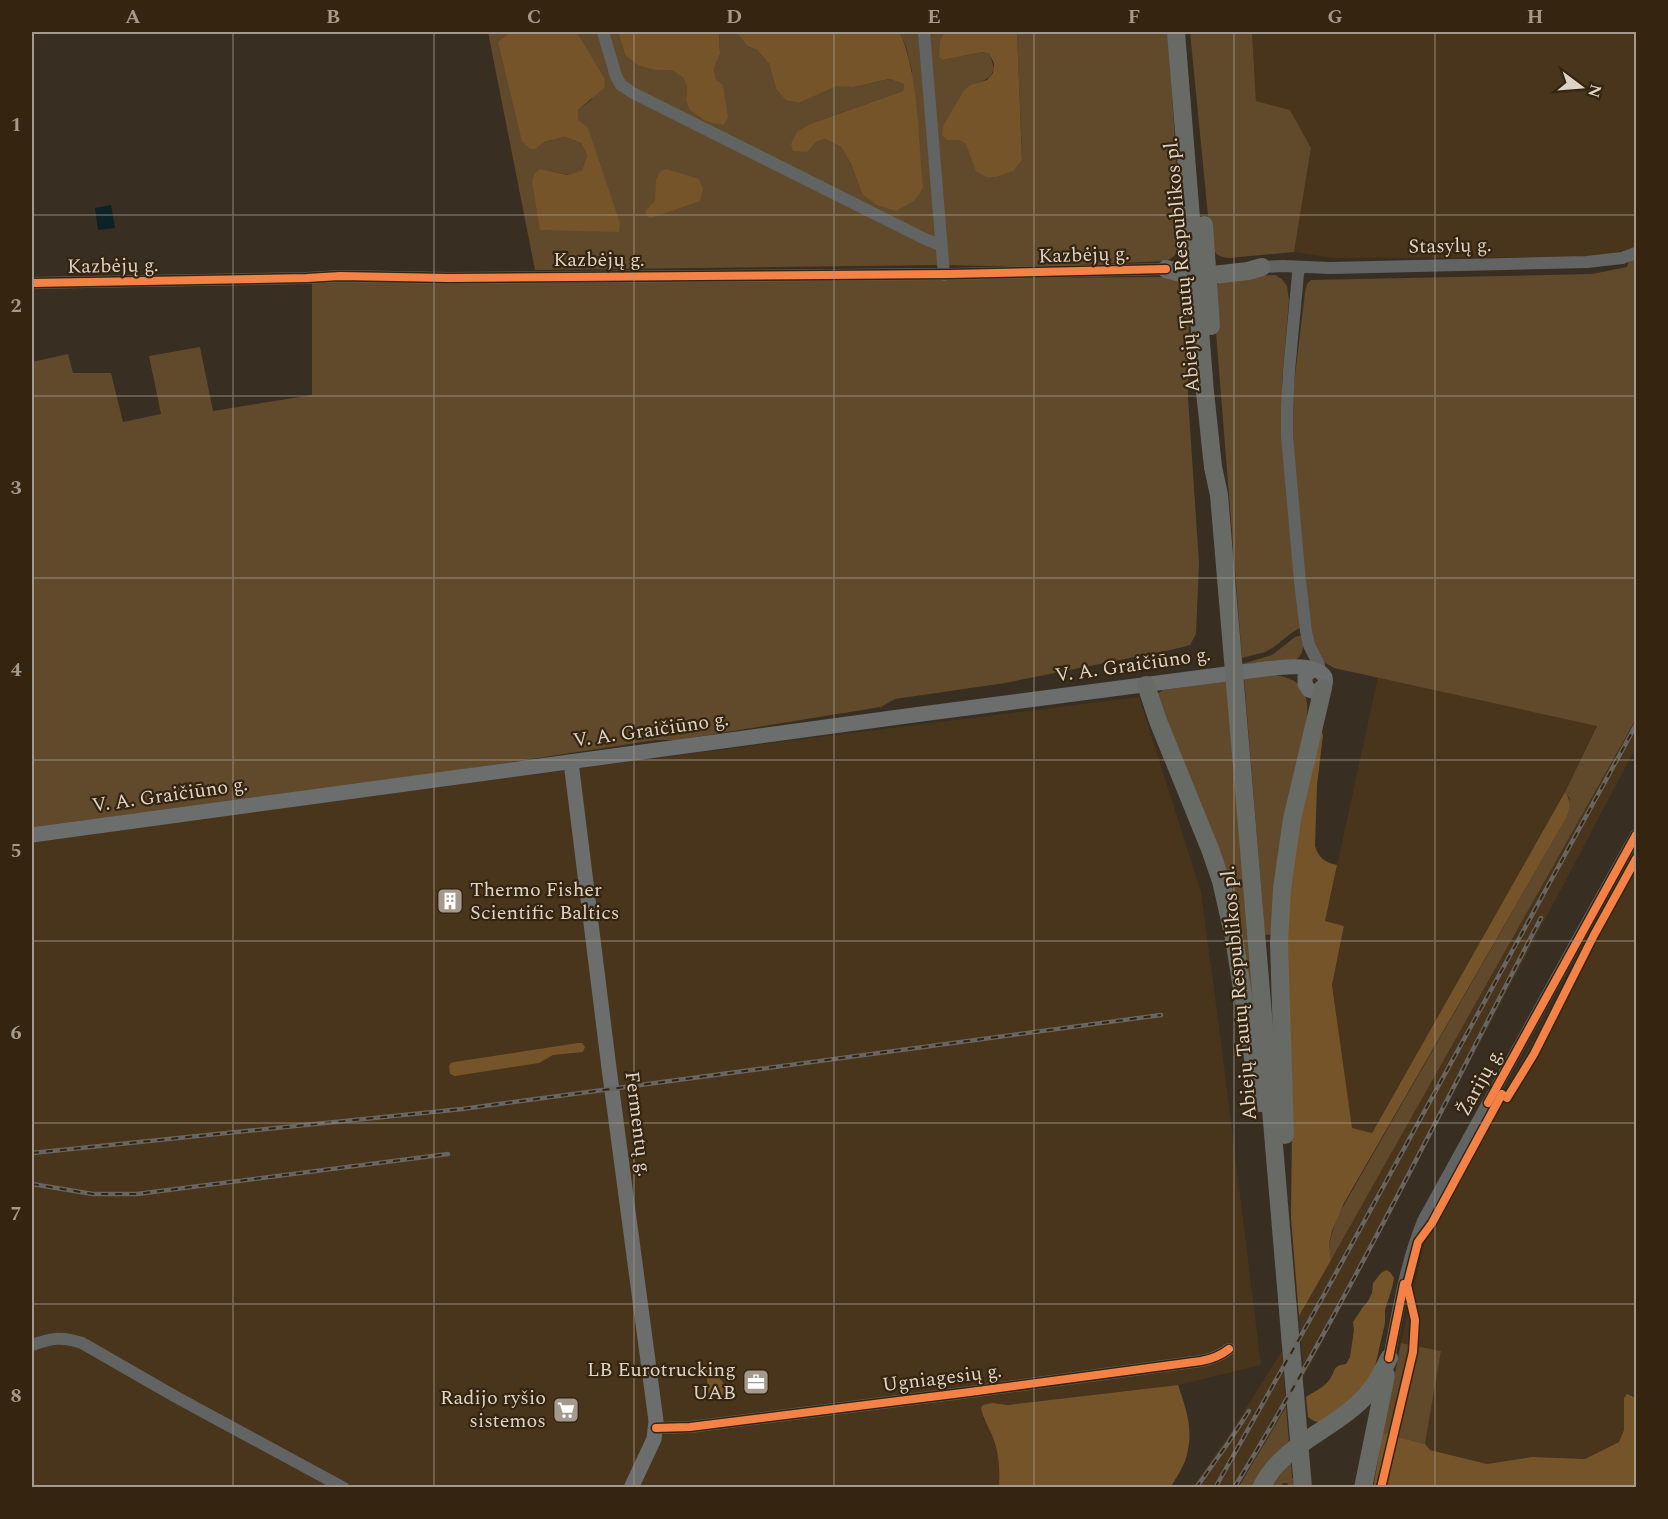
<svg xmlns="http://www.w3.org/2000/svg" width="1668" height="1519" font-family="Spectral,serif">
  <rect width="100%" height="100%" fill="#382e22"/>
  <!-- built -->
  <g fill="#49351c">
    <path d="M 1252,32 L 1636,32 L 1636,239 L 1633,248 L 1599,257 L 1333,258 L 1294,252 L 1311,148 L 1290,111 L 1256,101 Z"/>
    <path d="M 1378,677 L 1597,725 L 1565,792 L 1371,1134 L 1351,1128 L 1332,985 L 1344,926 L 1325,921 Z"/>
    <path d="M 1139,697 L 1201,892 L 1222,1049 L 1261,1365 L 1178,1385 L 1008,1405 L 992,1403 L 983,1418 L 993,1436 L 1000,1464 L 999,1487 L 32,1487 L 32,841 L 764,744 Z"/>
    <path d="M 1636,719 L 1636,747 L 1304,1377 L 1299,1316 Z"/>
    <path d="M 1636,855 L 1636,1398 L 1632,1395 L 1624,1398 L 1625,1430 L 1619,1442 L 1585,1459 L 1532,1457 L 1487,1464 L 1430,1450 L 1425,1444 L 1441,1351 L 1401,1343 L 1427,1231 Z"/>
    <path d="M 1282,1351 L 1286,1407 L 1238,1487 L 1192,1488 L 1229,1435 Z"/>
  </g>
  <!-- green -->
  <g fill="#61492c">
    <path d="M 488,32 L 523,32 L 508,34 L 544,142 L 565,137 L 581,143 L 587,155 L 582,170 L 569,175 L 541,169 L 619,232 L 578,120 L 578,110 L 591,100 L 604,77 L 577,32 L 618,32 L 625,55 L 655,70 L 671,70 L 684,77 L 687,86 L 686,100 L 716,80 L 714,69 L 720,54 L 719,32 L 739,32 L 739,36 L 747,46 L 757,50 L 769,64 L 776,89 L 786,99 L 799,103 L 836,85 L 854,87 L 889,79 L 904,84 L 903,91 L 810,124 L 816,142 L 825,139 L 841,147 L 851,164 L 862,194 L 912,71 L 906,47 L 900,32 L 978,32 L 943,60 L 983,52 L 989,54 C 1000,75 988,80 970,85 L 947,140 L 959,140 L 967,144 L 971,156 L 1022,160 L 1017,32 L 1168,32 L 1181,234 C 1180,248 1179,255 1166,261 L 1031,267 L 943,265 L 535,270 Z"/>
    <path d="M 1190,32 L 1252,32 L 1256,101 L 1290,110 L 1311,148 L 1294,252 L 1229,258 C 1219,257 1216,255 1211,246 Z"/>
    <path d="M 1636,239 L 1636,719 L 1331,1260 L 1329,1244 L 1337,1217 L 1564,822 L 1570,799 L 1565,792 L 1597,726 L 1334,668 L 1324,662 L 1315,649 L 1312,631 L 1308,606 L 1292,437 L 1292,401 L 1305,292 L 1307,284 L 1311,280 L 1592,274 L 1627,267 Z"/>
    <path d="M 1275,275 L 1282,279 L 1287,286 L 1289,300 L 1282,382 L 1282,424 L 1301,627 L 1290,634 L 1274,647 L 1265,652 L 1242,658 L 1213,295 C 1214,291 1216,285 1220,282 C 1231,275 1262,276 1275,275 Z"/>
    <path d="M 1168,277 L 1184,283 L 1189,293 L 1188,397 L 1199,563 L 1196,634 L 1190,645 L 1175,649 L 1005,683 L 895,699 L 881,707 L 678,740 L 656,740 L 419,776 L 32,828 L 32,362 L 68,354 L 73,373 L 111,373 L 123,422 L 161,414 L 149,356 L 200,347 L 213,411 L 312,395 L 312,283 L 345,281 L 479,282 Z"/>
    <path d="M 1303,635 C 1304,648 1304,658 1290,662 L 1242,664 L 1272,655 L 1295,637 Z"/>
    <path d="M 1275,675 C 1302,679 1309,692 1307,718 L 1273,934 L 1265,935 L 1244,678 Z"/>
    <path d="M 1226,681 L 1257,1036 L 1243,958 L 1156,695 L 1163,690 Z"/>
    <path d="M 1401,1343 L 1441,1351 L 1425,1444 L 1383,1433 Z"/>
    <path d="M 1286,1407 L 1289,1443 C 1273,1454 1265,1471 1255,1487 L 1238,1488 Z"/>
    <path d="M 1291,1462 L 1292,1478 L 1294,1478 L 1295,1487 L 1289,1487 L 1287,1483 L 1283,1483 L 1281,1487 L 1269,1488 Z"/>
  </g>
  <!-- forest -->
  <g fill="#76542a">
    <path d="M 523,32 L 577,32 L 604,77 L 605,87 L 578,110 L 578,120 L 588,128 L 620,223 L 619,232 L 540,230 L 532,181 L 535,173 L 541,169 L 568,175 L 582,170 L 587,155 L 581,143 L 565,137 L 544,142 L 535,149 L 530,149 L 522,141 L 498,42 L 508,34 Z"/>
    <path d="M 618,32 L 719,32 L 720,54 L 714,69 L 716,80 L 723,85 L 728,118 L 723,125 L 706,121 L 690,110 L 686,100 L 687,86 L 683,77 L 671,70 L 655,70 L 638,65 L 625,55 Z"/>
    <path d="M 739,32 L 900,32 C 919,78 918,137 923,188 L 914,201 L 896,211 L 877,205 L 862,194 L 851,164 L 841,147 L 825,139 L 816,142 L 807,152 L 793,151 L 791,144 L 797,132 L 810,124 L 903,91 L 904,84 L 889,79 L 854,87 L 836,86 L 799,103 L 786,100 L 776,89 L 769,64 L 757,50 L 747,46 L 739,36 Z"/>
    <path d="M 978,32 L 1017,32 L 1022,160 L 1013,171 L 996,177 L 986,177 L 976,171 L 966,144 L 959,140 L 947,140 L 942,135 L 943,126 L 963,92 L 970,85 L 987,80 L 993,73 L 994,63 L 989,54 L 983,52 L 943,60 L 939,57 L 940,41 L 944,33 Z"/>
    <path d="M 666,169 L 699,179 L 703,189 L 700,201 L 651,218 L 646,216 L 645,211 L 655,201 L 656,180 L 660,172 Z"/>
    <path d="M 1320,727 L 1323,735 L 1317,785 L 1315,846 C 1319,858 1324,862 1337,865 L 1325,921 L 1344,926 L 1332,985 L 1352,1128 L 1372,1133 L 1565,792 C 1573,803 1569,811 1564,822 L 1344,1203 L 1332,1231 L 1329,1244 L 1331,1260 L 1299,1316 L 1291,1218 L 1292,1129 L 1284,958 L 1287,876 Z"/>
    <path d="M 578,1043 L 582,1043 L 585,1047 L 583,1052 L 553,1055 L 539,1063 L 455,1076 L 450,1074 L 449,1066 L 451,1063 L 454,1062 Z"/>
    <path d="M 1386,1270 L 1390,1272 L 1394,1278 L 1392,1288 L 1385,1310 L 1385,1323 L 1374,1371 L 1367,1386 L 1322,1423 L 1314,1421 L 1308,1417 L 1306,1397 C 1313,1392 1325,1387 1330,1379 C 1336,1370 1332,1366 1346,1364 L 1350,1357 L 1354,1330 L 1353,1322 L 1363,1307 L 1368,1301 L 1372,1293 L 1373,1283 L 1381,1273 Z"/>
    <path d="M 710,1364 L 726,1387 L 734,1391 L 734,1394 L 709,1396 L 705,1365 Z"/>
    <path d="M 1178,1385 C 1187,1412 1194,1430 1186,1458 C 1183,1468 1176,1478 1171,1487 L 999,1487 C 1000,1469 999,1452 992,1435 C 988,1426 983,1418 981,1408 L 983,1405 L 992,1403 L 1008,1405 Z"/>
    <path d="M 1627,1394 L 1636,1398 L 1636,1487 L 1373,1488 L 1383,1433 L 1425,1444 L 1430,1450 L 1487,1464 L 1532,1457 L 1585,1459 L 1619,1442 L 1624,1430 L 1624,1398 Z"/>
  </g>
  <!-- water -->
  <path fill="#0d2227" d="M 111,205 L 115,228 L 98,230 L 95,208 Z"/>
  <g fill="none" stroke-linecap="round" stroke-linejoin="round">
    <!-- minor -->
    <g stroke="#626464" stroke-width="12">
      <path d="M 603,32 L 616,76 L 621,85 L 633,93 L 925,239 L 937,244 L 941,243"/>
      <path d="M 924,32 L 944,275"/>
      <path d="M 1262,267 L 1283,266 L 1330,268 L 1587,262 L 1622,258 L 1636,253"/>
      <path d="M 1300,267 L 1298,274 L 1289,371 L 1287,407 L 1287,436 L 1300,581 L 1306,631 L 1309,645 L 1319,665 L 1319,671"/>
      <path d="M 32,283 L 307,278 L 340,276 L 449,278 L 949,274 L 1166,269"/>
      <path d="M 32,1345 C 52,1338 62,1336 82,1343 L 176,1397 L 344,1488"/>
      <path d="M 1389,1358 C 1398,1312 1405,1265 1423,1221 L 1583,930 L 1636,835"/>
      <path d="M 656,1428 L 690,1427 L 970,1392 L 1201,1361 C 1213,1359 1220,1356 1229,1349"/>
    </g>
    <!-- major -->
    <g stroke="#6b6e6c" stroke-width="15">
      <path d="M 571,762 L 609,1068 L 656,1421 L 654,1439 L 631,1488"/>
      <path d="M 32,835 L 914,715 L 1249,671 C 1268,669 1314,660 1325,677 C 1327,685 1323,689 1316,692 L 1309,690 L 1305,684 L 1305,676 L 1312,670"/>
    </g>
    <!-- highway -->
    <g stroke="#686a66" stroke-width="18">
      <path d="M 1176,32 L 1205,392 L 1213,467 L 1219,495 L 1303,1488"/>
      <path d="M 1204,225 L 1211,326"/>
      <path d="M 1166,269 L 1195,277 L 1248,271 L 1262,267"/>
      <path d="M 1146,685 L 1158,721 L 1210,849 L 1221,881 L 1234,938 L 1260,1103"/>
      <path d="M 1285,1135 L 1279,943 L 1282,889 L 1292,819 L 1323,688"/>
      <path d="M 1261,1488 C 1280,1448 1323,1434 1354,1407 C 1371,1393 1380,1377 1389,1358"/>
      <path d="M 1363,1488 L 1386,1375"/>
    </g>
    <defs>
      <g id="rail">
        <path d="M 32,1153 L 462,1109 L 1161,1015"/>
        <path d="M 32,1184 L 93,1194 L 137,1194 L 448,1154"/>
        <path d="M 1196,1488 L 1228,1443 L 1249,1411"/>
        <path d="M 1215,1488 L 1325,1293 L 1636,725"/>
        <path d="M 1234,1488 C 1347,1304 1441,1109 1541,918"/>
      </g>
    </defs>
    <!-- rail casing -->
    <use href="#rail" stroke="#686663" stroke-width="4.5"/>
    <!-- rail -->
    <use href="#rail" stroke="#352510" stroke-width="2" stroke-dasharray="7" stroke-linecap="butt"/>
    <defs>
      <g id="cycleway">
        <path d="M 32,283 L 307,278 L 340,276 L 449,278 L 949,274 L 1166,269"/>
        <path d="M 1488,1103 L 1636,835"/>
        <path d="M 1389,1358 L 1404,1284"/>
        <path d="M 656,1428 L 690,1427 L 970,1392 L 1201,1361 C 1213,1359 1220,1356 1229,1349"/>
        <path d="M 1381,1488 L 1413,1352 L 1415,1320 L 1407,1285 L 1418,1242 L 1432,1223 L 1502,1094 L 1507,1098 L 1534,1054 L 1594,935 L 1636,859"/>
      </g>
    </defs>
    <!-- cycleway casing -->
    <use href="#cycleway" stroke="#352510" stroke-width="11"/>
    <!-- cycleway -->
    <use href="#cycleway" stroke="#f48246" stroke-width="8"/>
  </g>
  <!-- grid -->
  <path fill="none" stroke="#a4998d" stroke-width="1.5" stroke-opacity="0.55" d="M 233,32 L 233,1488M 434,32 L 434,1488M 634,32 L 634,1488M 834,32 L 834,1488M 1034,32 L 1034,1488M 1234,32 L 1234,1488M 1435,32 L 1435,1488M 32,215 L 1636,215M 32,396 L 1636,396M 32,578 L 1636,578M 32,760 L 1636,760M 32,941 L 1636,941M 32,1123 L 1636,1123M 32,1304 L 1636,1304"/>
  <!-- icons -->
  <defs>
    <symbol id="building-square" viewBox="-11 -11 22 22"><rect x="-9" y="-9" width="18" height="18" rx="4" fill="#a4998d" stroke="#352510"/><path d="M-4-6H4V6H1V3H-1V6H-4ZM-2.5-4.3h1.7v1.8h-1.7ZM.8-4.3h1.7v1.8H.8ZM-2.5-1h1.7V.8h-1.7ZM.8-1h1.7V.8H.8Z" fill="#fff"/></symbol>
    <symbol id="office-square" viewBox="-11 -11 22 22"><rect x="-9" y="-9" width="18" height="18" rx="4" fill="#a4998d" stroke="#352510"/><path d="M-6-3h4V-5.5h4V-3h4V5H-6ZM-1-4.5V-3h2v-1.5ZM-6 0V1H6V0Z" fill="#fff"/></symbol>
    <symbol id="supermarket-square" viewBox="-11 -11 22 22"><rect x="-9" y="-9" width="18" height="18" rx="4" fill="#a4998d" stroke="#352510"/><path d="M-6-5.5h2.5l.6 2H6L4.5 2H-2.5L-4.4-4H-6ZM-1.5 3.2a1.3 1.3 0 1 0 .1 0ZM3 3.2a1.3 1.3 0 1 0 .1 0Z" fill="#fff"/></symbol>
  </defs>
  <g fill-rule="evenodd">
    <use href="#building-square" x="435" y="886" width="30" height="30"/>
    <use href="#office-square" x="741" y="1367" width="30" height="30"/>
    <use href="#supermarket-square" x="551" y="1395" width="30" height="30"/>
  </g>
  <g text-anchor="middle" dominant-baseline="central" stroke-width="4.5" stroke-linejoin="round" paint-order="stroke">
    <!-- street labels -->
    <g font-size="20" fill="#ded3c7" stroke="#352510">
      <text transform="translate(1450 246) rotate(-1)">Stasylų g.</text>
      <text transform="translate(1084 255) rotate(-2)">Kazbėjų g.</text>
      <text x="599" y="260">Kazbėjų g.</text>
      <text transform="translate(1182 265) rotate(-95)">Abiejų Tautų Respublikos pl.</text>
      <text transform="translate(113 266) rotate(-1)">Kazbėjų g.</text>
      <text transform="translate(1133 665) rotate(-8)">V. A. Graičiūno g.</text>
      <text transform="translate(651 730) rotate(-8)">V. A. Graičiūno g.</text>
      <text transform="translate(170 795) rotate(-8)">V. A. Graičiūno g.</text>
      <text transform="translate(1239 993) rotate(-95)">Abiejų Tautų Respublikos pl.</text>
      <text transform="translate(1480 1082) rotate(-61)">Žarijų g.</text>
      <text transform="translate(638 1124) rotate(83)">Fermentų g.</text>
      <text transform="translate(942 1378) rotate(-7)">Ugniagesių g.</text>
    </g>
    <!-- poi labels -->
    <g font-size="20" fill="#ded3c7" stroke="#352510" text-anchor="end">
      <text x="470" y="890" text-anchor="start">Thermo Fisher<tspan x="470" dy="23">Scientific Baltics</tspan></text>
      <text x="736" y="1370">LB Eurotrucking<tspan x="736" dy="23">UAB</tspan></text>
      <text x="546" y="1398">Radijo ryšio<tspan x="546" dy="23">sistemos</tspan></text>
    </g>
  </g>
  <!-- border -->
  <rect width="1668" height="1519" fill="none" stroke="#352510" stroke-width="66"/>
  <!-- north arrow -->
  <g transform="translate(1581 87) rotate(106)" stroke="#352510" stroke-width="4.5" paint-order="stroke">
  <path d="M0-4.5L10 22L0 15L-10 22Z" fill="#ded3c7"/>
  <text y="-9" font-size="16" font-weight="bold" text-anchor="middle" fill="#ded3c7">N</text>
  </g>
  <rect x="33" y="33" width="1602" height="1453" fill="none" stroke="#a4998d" stroke-width="2"/>
  <g font-size="20" text-anchor="middle" font-weight="bold" fill="#a4998d">
    <text x="133" y="23">A</text>
    <text x="333" y="23">B</text>
    <text x="534" y="23">C</text>
    <text x="734" y="23">D</text>
    <text x="934" y="23">E</text>
    <text x="1134" y="23">F</text>
    <text x="1335" y="23">G</text>
    <text x="1535" y="23">H</text>
    <text x="16" y="131">1</text>
    <text x="16" y="312">2</text>
    <text x="16" y="494">3</text>
    <text x="16" y="676">4</text>
    <text x="16" y="857">5</text>
    <text x="16" y="1039">6</text>
    <text x="16" y="1220">7</text>
    <text x="16" y="1402">8</text>
  </g>
</svg>
